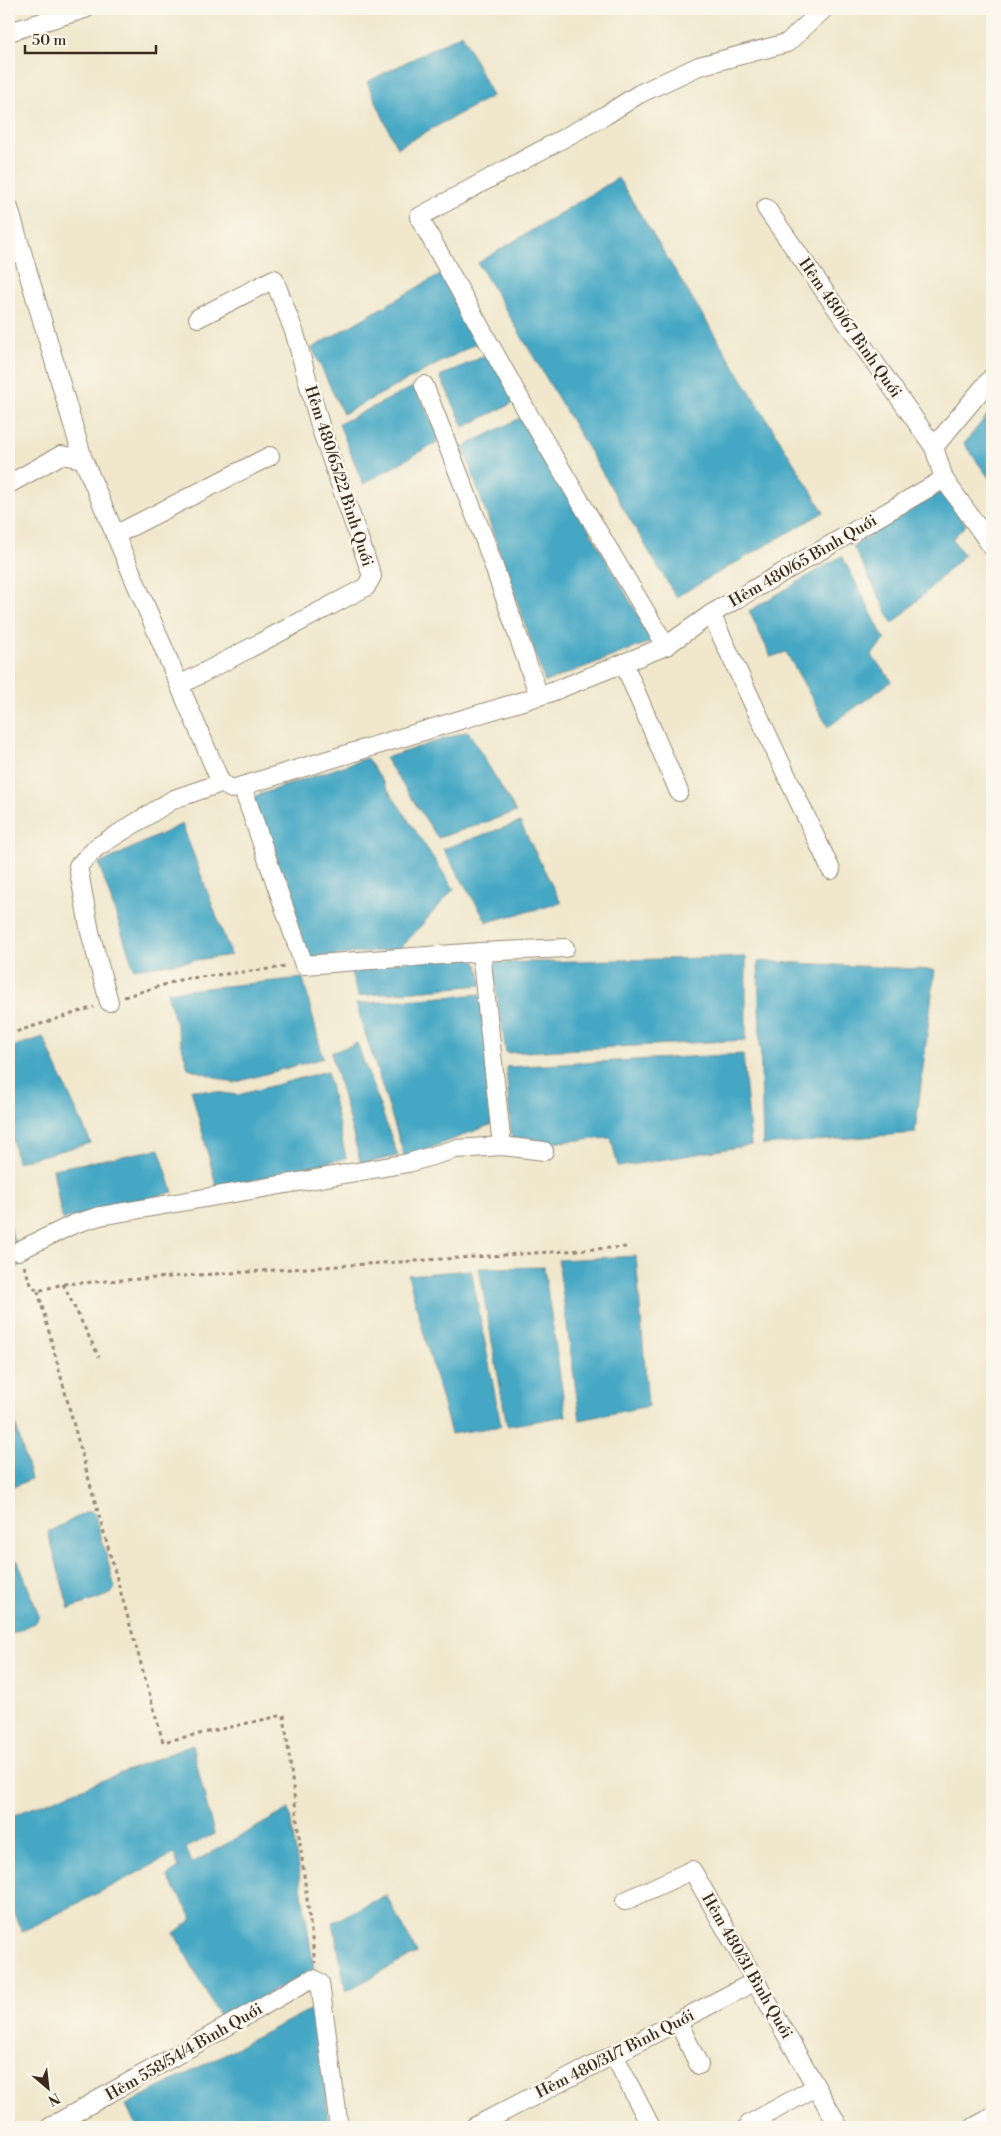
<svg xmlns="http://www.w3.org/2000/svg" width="1001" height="2136" font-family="'Libre Bodoni',serif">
  <rect width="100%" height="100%" fill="#fbf7ec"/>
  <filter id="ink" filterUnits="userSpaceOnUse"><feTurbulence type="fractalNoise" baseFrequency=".02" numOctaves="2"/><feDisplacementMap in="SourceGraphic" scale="10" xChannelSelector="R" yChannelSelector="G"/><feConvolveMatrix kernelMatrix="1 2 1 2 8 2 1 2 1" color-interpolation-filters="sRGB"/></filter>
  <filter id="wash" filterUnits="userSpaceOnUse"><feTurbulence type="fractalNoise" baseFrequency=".0096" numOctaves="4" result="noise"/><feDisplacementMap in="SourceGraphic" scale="20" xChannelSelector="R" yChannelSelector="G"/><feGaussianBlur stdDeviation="1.12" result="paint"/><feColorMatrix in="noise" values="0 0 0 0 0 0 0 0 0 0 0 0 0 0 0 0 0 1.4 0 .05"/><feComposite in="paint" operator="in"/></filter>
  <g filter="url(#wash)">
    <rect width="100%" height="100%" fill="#f0e7cc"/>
    <!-- water -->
    <g fill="#45a7c4" stroke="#406871">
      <path d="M 462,34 L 492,96 L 397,148 L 367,82 Z"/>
      <path d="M 618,178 L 824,512 L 676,597 L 478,263 Z"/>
      <path d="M 444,272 L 481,341 L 343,414 L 312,348 Z"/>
      <path d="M 491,353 L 517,401 L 464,427 L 440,376 Z"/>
      <path d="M 415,386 L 441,440 L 363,484 L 339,424 Z"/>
      <path d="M 992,409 L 992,482 L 964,444 Z"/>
      <path d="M 524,416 L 653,641 L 545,682 L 463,447 Z"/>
      <path d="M 944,490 L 966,525 L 952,539 L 964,555 L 893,624 L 853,546 Z"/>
      <path d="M 842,556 L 885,640 L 871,655 L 892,681 L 828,727 L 786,652 L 771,657 L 749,611 Z"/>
      <path d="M 468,731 L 516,812 L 438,838 L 385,758 Z"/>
      <path d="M 367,758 L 454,889 L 400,949 L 309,958 L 252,797 Z"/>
      <path d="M 520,822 L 561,903 L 487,922 L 443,849 Z"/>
      <path d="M 182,824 L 231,955 L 134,969 L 99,864 Z"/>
      <path d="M 470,956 L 478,965 L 482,985 L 358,996 L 349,966 Z"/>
      <path d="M 746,957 L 746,1040 L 506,1053 L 492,963 Z"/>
      <path d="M 758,961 L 935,970 L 915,1133 L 763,1145 Z"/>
      <path d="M 303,978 L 323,1058 L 233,1083 L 188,1068 L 167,992 Z"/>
      <path d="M 480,994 L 495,1123 L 405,1158 L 356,1004 Z"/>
      <path d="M 43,1037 L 91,1143 L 17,1162 L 9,1122 L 9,1048 Z"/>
      <path d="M 357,1043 L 398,1156 L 361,1164 L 331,1053 Z"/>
      <path d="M 743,1054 L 751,1145 L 618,1167 L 611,1138 L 512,1145 L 506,1067 Z"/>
      <path d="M 327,1071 L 346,1158 L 217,1189 L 191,1089 L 238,1095 Z"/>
      <path d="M 159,1149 L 173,1192 L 62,1220 L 53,1169 Z"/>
      <path d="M 9,1222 L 21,1265 L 9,1272 Z"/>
      <path d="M 636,1256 L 648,1406 L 580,1420 L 558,1260 Z"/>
      <path d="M 544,1267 L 566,1416 L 507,1426 L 479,1268 Z"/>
      <path d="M 471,1270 L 501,1426 L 451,1434 L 408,1275 Z"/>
      <path d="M 9,1401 L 31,1479 L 9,1489 Z"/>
      <path d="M 89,1511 L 95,1514 L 115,1588 L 111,1594 L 69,1609 L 48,1532 Z"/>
      <path d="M 13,1559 L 18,1561 L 39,1616 L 36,1622 L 9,1635 L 9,1561 Z"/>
      <path d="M 192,1745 L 214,1834 L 186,1848 L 192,1863 L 289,1809 L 314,1969 L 221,2019 L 174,1933 L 193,1919 L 167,1876 L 179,1868 L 174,1854 L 22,1932 L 9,1902 L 9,1817 Z"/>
      <path d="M 386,1895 L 417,1953 L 346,1991 L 333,1922 Z"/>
      <path d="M 321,2004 L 328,2123 L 319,2127 L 137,2127 L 126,2105 Z"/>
    </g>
  </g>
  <g filter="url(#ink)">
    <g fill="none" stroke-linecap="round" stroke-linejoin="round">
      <defs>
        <g id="minor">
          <path d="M 9,32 L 85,9"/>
          <path d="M 9,208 L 83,459 L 221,783 L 232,789 L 549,693 L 666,646 L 711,614 L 944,479"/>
          <path d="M 766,208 L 934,447"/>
          <path d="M 992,377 L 934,447 L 944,479 L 992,547"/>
          <path d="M 424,385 L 485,541 L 539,696"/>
          <path d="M 9,484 L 61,455 L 83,459"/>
          <path d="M 115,535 L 270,456"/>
          <path d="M 711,614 L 831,870"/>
          <path d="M 666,646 L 529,415 L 419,217 L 606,115 L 639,94 L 699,66 L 787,43 L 824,9"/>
          <path d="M 624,664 L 679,792"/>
          <path d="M 180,685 L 366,587 L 372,576 L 321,429 L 295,334 L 274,279 L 198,318"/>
          <path d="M 242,786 L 304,965 L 481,952 L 502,1146"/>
          <path d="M 481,952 L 565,948"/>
          <path d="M 109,1002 L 90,932 L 78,866 L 97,847 L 174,799 L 221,783"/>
          <path d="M 18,1251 L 74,1224 L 100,1216 L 408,1163 L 456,1149 L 502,1146 L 544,1151"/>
          <path d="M 625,1901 L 692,1870 L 839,2127"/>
          <path d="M 678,2022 L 699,2065"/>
          <path d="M 614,2055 L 651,2127"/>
          <path d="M 749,2124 L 816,2087"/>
          <path d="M 50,2127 L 307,1981 L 314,1979 L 320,1983 L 339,2127"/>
          <path d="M 474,2127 L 756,1981"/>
          <path d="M 974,2127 L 992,2117"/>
        </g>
      </defs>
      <!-- minor casing -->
      <use href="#minor" stroke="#968875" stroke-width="20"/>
      <!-- path -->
      <g stroke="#968875" stroke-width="3" stroke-dasharray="4 4" stroke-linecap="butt">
        <path d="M 124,997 L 183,979 L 286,967"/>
        <path d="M 9,1034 L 94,1007"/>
        <path d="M 9,1210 L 14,1234"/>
        <path d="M 24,1266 L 32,1287 L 38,1291 L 63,1284 L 626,1247"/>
        <path d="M 63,1284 L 99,1357"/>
        <path d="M 38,1291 L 80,1448 L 163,1742 L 284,1715 L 315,1963"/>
      </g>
      <!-- minor -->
      <use href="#minor" stroke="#fff" stroke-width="18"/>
    </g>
  </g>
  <g text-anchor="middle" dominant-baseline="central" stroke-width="5" stroke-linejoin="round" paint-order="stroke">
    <!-- street labels -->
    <g font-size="16" fill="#3b2a1e" stroke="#fbf7ec">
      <text transform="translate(850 328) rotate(55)">Hẻm 480/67 Bình Quới</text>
      <text transform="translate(339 476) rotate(72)">Hẻm 480/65/22 Bình Quới</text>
      <text transform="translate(803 561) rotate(-30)">Hẻm 480/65 Bình Quới</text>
      <text transform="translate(747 1966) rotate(60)">Hẻm 480/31 Bình Quới</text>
      <text transform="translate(184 2052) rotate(-30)">Hẻm 558/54/4 Bình Quới</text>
      <text transform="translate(615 2054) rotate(-27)">Hẻm 480/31/7 Bình Quới</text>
    </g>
  </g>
  <!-- margin -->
  <rect width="1001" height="2136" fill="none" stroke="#fbf7ec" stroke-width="30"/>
  <!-- north arrow -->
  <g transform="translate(48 2088) rotate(152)" stroke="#fbf7ec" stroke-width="4" paint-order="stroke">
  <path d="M0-4L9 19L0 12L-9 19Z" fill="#3b2a1e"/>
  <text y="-8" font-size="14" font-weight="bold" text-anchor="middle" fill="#3b2a1e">N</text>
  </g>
  <!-- scale -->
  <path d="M25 45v8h131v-8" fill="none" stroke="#3b2a1e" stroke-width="2.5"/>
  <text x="32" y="45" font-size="15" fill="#3b2a1e" stroke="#fbf7ec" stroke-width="4" paint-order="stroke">50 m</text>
</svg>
